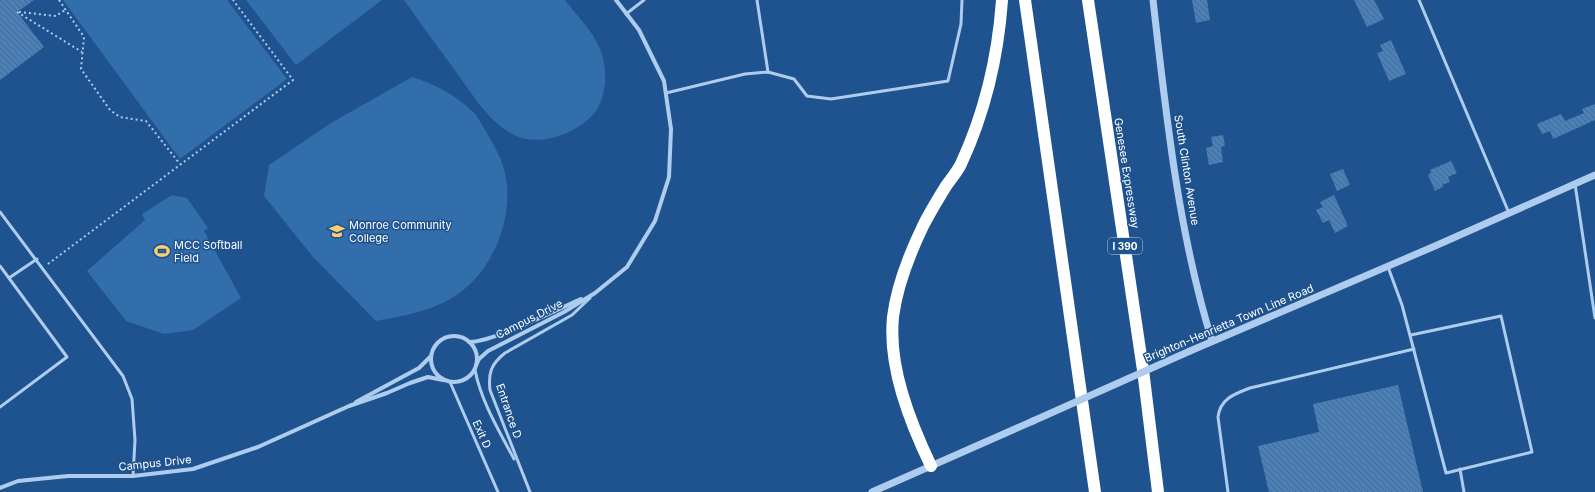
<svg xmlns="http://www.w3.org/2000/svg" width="1595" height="492" font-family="Inter,sans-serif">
  <defs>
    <pattern id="building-back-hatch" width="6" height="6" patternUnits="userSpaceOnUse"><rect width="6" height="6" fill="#4b7fb8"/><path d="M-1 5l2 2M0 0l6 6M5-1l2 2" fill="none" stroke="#4b6887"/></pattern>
  </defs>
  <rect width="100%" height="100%" fill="#1f538f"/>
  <!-- pitch -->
  <g fill="#326dac">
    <path d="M 63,0 L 227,0 L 287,79 L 180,159 Z"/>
    <path d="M 246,0 L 382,0 L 296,65 Z"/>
    <path d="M 404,0 L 565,0 C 577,16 593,31 600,49 C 608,67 607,95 596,111 C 579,133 540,148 514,135 C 488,122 471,92 454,69 C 437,46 420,23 404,0 Z"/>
    <path d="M 412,77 C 435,84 456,95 474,113 C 479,118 483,127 487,133 C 493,144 501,157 504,169 C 515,209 498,258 469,285 C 444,309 409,315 376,321 L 313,257 L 264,196 L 269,165 L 331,123 Z"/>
    <path d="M 172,195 L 187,198 L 208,228 L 204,231 L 241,298 L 193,330 L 164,334 L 126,321 L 87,271 L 145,220 L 142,214 Z"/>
  </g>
  <!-- building -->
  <g fill="url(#building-back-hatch)">
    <path d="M 0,0 L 34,0 L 17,12 L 44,47 L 0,80 Z"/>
    <path d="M 1192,0 L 1207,0 L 1210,20 L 1196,23 Z"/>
    <path d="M 1354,0 L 1374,0 L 1384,19 L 1367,27 Z"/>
    <path d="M 1391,40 L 1406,74 L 1389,81 L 1377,53 L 1383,51 L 1380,45 Z"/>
    <path d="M 1595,104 L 1595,120 L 1553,139 L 1550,131 L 1542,134 L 1537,124 L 1561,114 L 1565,121 L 1584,113 L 1582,109 Z"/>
    <path d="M 1223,135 L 1225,146 L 1221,147 L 1223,162 L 1209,165 L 1206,148 L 1213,146 L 1211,137 Z"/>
    <path d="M 1451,161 L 1457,173 L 1448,177 L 1450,182 L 1442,185 L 1443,187 L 1435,191 L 1428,175 L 1431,173 L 1430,170 Z"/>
    <path d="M 1343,169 L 1350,185 L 1337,191 L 1330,174 Z"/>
    <path d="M 1334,195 L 1348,226 L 1335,233 L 1329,220 L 1323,223 L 1316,210 L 1323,207 L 1320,202 Z"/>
    <path d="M 1398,385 L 1423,492 L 1269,492 L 1258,446 L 1319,432 L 1313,404 Z"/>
  </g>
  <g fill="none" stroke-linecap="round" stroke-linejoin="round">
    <!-- path -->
    <g stroke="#aecced" stroke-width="2" stroke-dasharray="2 3" stroke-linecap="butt">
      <path d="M 59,0 L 84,37 L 81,69 L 110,110 L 120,117 L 146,121 L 180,164"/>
      <path d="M 17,12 L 82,52"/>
      <path d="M 19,12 L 56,16 L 65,10"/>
      <path d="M 48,264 L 293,80 L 233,0"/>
    </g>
    <!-- service -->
    <g stroke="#aecced" stroke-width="3">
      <path d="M 757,0 L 768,72"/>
      <path d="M 1419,0 L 1509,213"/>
      <path d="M 626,14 L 644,0"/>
      <path d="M 666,93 L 745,74 L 768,72 L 794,79 L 807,96 L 831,99 L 948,81 L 961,24 L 962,0"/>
      <path d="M 1575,184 L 1595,318"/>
      <path d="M 0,212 L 123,376 L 132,399 L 135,440 L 133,476"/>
      <path d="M 0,266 L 67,357 L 0,407"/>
      <path d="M 1388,267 L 1402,305 L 1446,473 L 1532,452 L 1501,316 L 1411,335"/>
      <path d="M 9,278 L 37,259"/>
      <path d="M 475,370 C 481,401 499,431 514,459"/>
      <path d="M 450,382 L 498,492"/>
      <path d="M 1460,469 L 1464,492"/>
      <path d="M 530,492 L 490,390 C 488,373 491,364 505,353 L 572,315 L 590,298"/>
      <path d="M 1228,492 L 1218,417 C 1220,399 1234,394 1250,388 L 1414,349"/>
    </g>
    <!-- minor -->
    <g stroke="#aecced" stroke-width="4">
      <circle cx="454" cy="359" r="23"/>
      <path d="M 469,342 C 491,343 558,309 581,299"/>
      <path d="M 476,365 L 479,359 L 488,351 L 564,312 L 595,293 L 627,267 L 655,221 L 669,177 L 671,129 L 664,81 L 639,30 L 616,0"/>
      <path d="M 356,402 L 419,368 L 430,357"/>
      <path d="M 0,488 L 18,481 L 68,476 L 133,476 L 193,469 L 258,447 L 349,406 L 387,393 L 410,383 L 428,377 L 443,380"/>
    </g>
    <!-- tertiary -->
    <g stroke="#aecced" stroke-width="7">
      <path d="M 1153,0 C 1166,114 1178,231 1212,341"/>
      <path d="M 1190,351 L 1435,246 L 1595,175"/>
      <path d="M 872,492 L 1033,421"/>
    </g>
    <!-- motorway -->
    <g stroke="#fff" stroke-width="12">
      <path d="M 1025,0 L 1095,492"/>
      <path d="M 1088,0 L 1143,370 L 1158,492"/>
      <path d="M 931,466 C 910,422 888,367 893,317 C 897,285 909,255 923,226 C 930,212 938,199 946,186 C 951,179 957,172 961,164 C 985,112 998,57 1002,0"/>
    </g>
    <!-- tertiary-bridge -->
    <path stroke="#aecced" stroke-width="7" d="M 1033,421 L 1190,351"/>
  </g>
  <!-- icons -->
  <defs>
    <symbol id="university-bare" viewBox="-9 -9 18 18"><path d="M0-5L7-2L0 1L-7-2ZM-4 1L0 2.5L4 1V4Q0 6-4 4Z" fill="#fbce6e" stroke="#1f538f" stroke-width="2.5" paint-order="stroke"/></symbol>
    <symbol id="stadium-bare" viewBox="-9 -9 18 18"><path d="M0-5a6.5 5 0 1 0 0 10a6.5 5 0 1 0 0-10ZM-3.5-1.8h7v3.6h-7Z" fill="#fbce6e" stroke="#1f538f" stroke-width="2.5" paint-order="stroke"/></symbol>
  </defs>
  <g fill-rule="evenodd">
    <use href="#university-bare" x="326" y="220" width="22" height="22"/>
    <use href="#stadium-bare" x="151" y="240" width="22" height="22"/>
  </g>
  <g text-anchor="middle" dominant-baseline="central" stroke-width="3" stroke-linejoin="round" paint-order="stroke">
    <!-- shield labels -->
    <rect fill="#1f538f" stroke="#bccbdd" stroke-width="1" x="1108" y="238" width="34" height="16" rx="3"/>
    <g font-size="10" font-weight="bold" fill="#fff">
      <text x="1125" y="246">I 390</text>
    </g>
    <!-- street labels -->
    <g font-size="11" fill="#fff" stroke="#1f538f">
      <text transform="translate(1187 170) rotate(81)">South Clinton Avenue</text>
      <text transform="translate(1127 173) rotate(81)">Genesee Expressway</text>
      <text transform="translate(529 319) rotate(-27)">Campus Drive</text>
      <text transform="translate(1229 323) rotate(-23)">Brighton-Henrietta Town Line Road</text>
      <text transform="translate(509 411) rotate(71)">Entrance D</text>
      <text transform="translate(482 434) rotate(66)">Exit D</text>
      <text transform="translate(155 463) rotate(-6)">Campus Drive</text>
    </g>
    <!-- poi labels -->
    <g font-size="11" fill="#fff" stroke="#1f538f" text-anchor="start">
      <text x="349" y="225">Monroe Community<tspan x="349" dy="13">College</tspan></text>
      <text x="174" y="245">MCC Softball<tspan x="174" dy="13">Field</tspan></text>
    </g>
  </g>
</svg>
